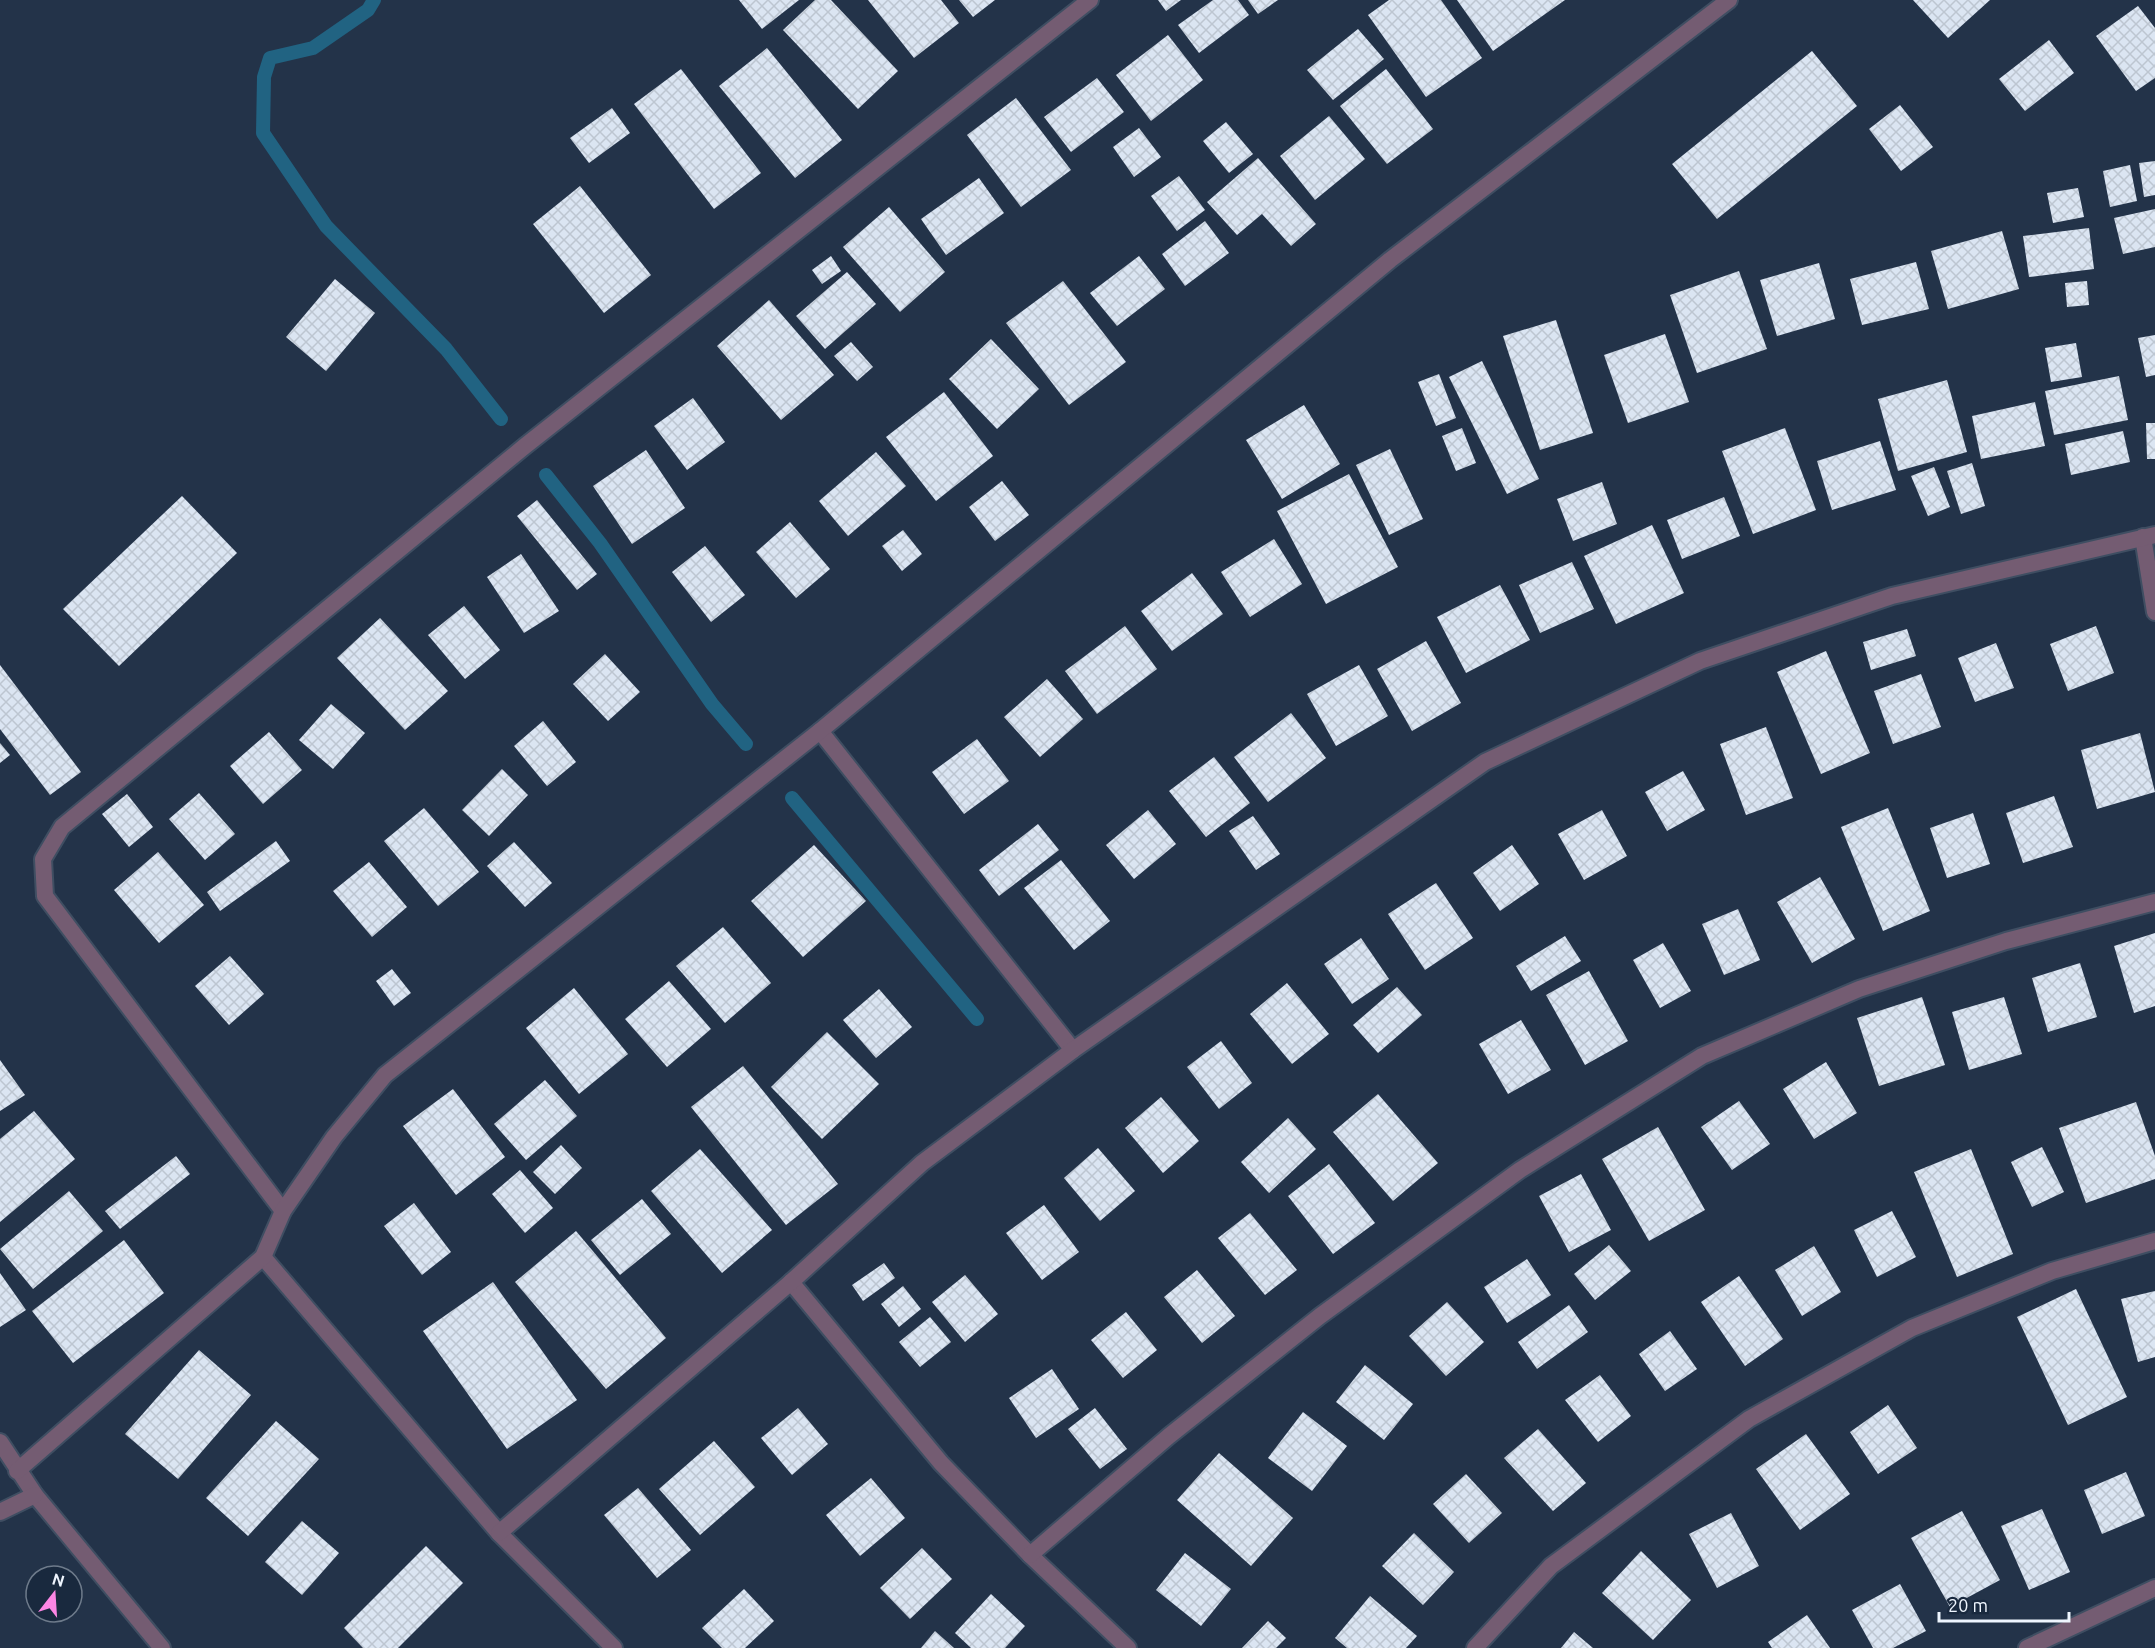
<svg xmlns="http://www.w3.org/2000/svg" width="2155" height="1648" font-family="Ubuntu,sans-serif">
  <defs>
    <pattern id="building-cross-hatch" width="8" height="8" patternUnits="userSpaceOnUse" patternTransform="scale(1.5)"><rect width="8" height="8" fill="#dbe5f2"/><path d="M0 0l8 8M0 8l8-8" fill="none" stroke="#bdc6d1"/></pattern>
  </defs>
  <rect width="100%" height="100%" fill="#233349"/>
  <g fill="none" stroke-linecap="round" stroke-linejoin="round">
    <!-- stream -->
    <g stroke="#216382" stroke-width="14">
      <path d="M 374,0 L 368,10 L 313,48 L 270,58 L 264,77 L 263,133 L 326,226 L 446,349 L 501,419"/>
      <path d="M 546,475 L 600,543 L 712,704 L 746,744"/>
      <path d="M 792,798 L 977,1019"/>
    </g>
  </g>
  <!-- building -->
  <g fill="url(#building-cross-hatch)">
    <path d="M 739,0 L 799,0 L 762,29 Z"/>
    <path d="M 815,0 L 831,0 L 898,71 L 858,109 L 783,30 Z"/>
    <path d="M 868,0 L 941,0 L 959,23 L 914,58 Z"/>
    <path d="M 959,0 L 995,0 L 973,17 Z"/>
    <path d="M 1158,0 L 1181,0 L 1166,11 Z"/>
    <path d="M 1213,0 L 1238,0 L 1249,15 L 1199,53 L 1178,25 Z"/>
    <path d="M 1248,0 L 1278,0 L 1258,14 Z"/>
    <path d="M 1389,0 L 1441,0 L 1482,58 L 1426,97 L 1368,15 Z"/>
    <path d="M 1457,0 L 1565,0 L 1493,51 Z"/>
    <path d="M 1913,0 L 1990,0 L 1948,38 Z"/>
    <path d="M 2138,6 L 2155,28 L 2155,78 L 2136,91 L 2096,36 Z"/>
    <path d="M 1358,29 L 1384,59 L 1333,100 L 1307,70 Z"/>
    <path d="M 1168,35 L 1203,80 L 1151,121 L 1116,75 Z"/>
    <path d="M 2049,40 L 2074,73 L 2025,111 L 1999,79 Z"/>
    <path d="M 767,48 L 842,140 L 795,178 L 719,86 Z"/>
    <path d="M 1812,51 L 1857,106 L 1717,219 L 1672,164 Z"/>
    <path d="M 681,69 L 761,173 L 714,209 L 634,104 Z"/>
    <path d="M 1386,69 L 1433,129 L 1387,164 L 1340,106 Z"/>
    <path d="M 1097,78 L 1124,112 L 1071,152 L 1044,117 Z"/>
    <path d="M 1016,98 L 1071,170 L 1021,207 L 967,135 Z"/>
    <path d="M 1900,105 L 1933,147 L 1901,171 L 1869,129 Z"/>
    <path d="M 612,108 L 630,133 L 589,163 L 570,138 Z"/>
    <path d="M 1329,116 L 1365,159 L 1315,200 L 1280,156 Z"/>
    <path d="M 1226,122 L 1253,154 L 1229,173 L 1203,141 Z"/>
    <path d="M 1139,128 L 1161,157 L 1134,177 L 1113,147 Z"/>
    <path d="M 1258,158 L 1316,224 L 1291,246 L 1262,214 L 1237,235 L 1207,202 Z"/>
    <path d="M 2155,161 L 2155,195 L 2144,197 L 2139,163 Z"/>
    <path d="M 2130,165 L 2137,201 L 2110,207 L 2103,171 Z"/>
    <path d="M 1179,176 L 1205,210 L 1177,231 L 1151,196 Z"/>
    <path d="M 979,178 L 1004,213 L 946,255 L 921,219 Z"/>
    <path d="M 580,186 L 651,275 L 604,313 L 533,224 Z"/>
    <path d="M 2078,188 L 2084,217 L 2053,223 L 2047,193 Z"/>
    <path d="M 889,207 L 945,272 L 900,312 L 843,247 Z"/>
    <path d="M 2155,209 L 2155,247 L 2123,254 L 2114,218 Z"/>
    <path d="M 1205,221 L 1229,253 L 1185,286 L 1162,254 Z"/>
    <path d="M 2089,228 L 2094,269 L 2029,277 L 2023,236 Z"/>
    <path d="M 2002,231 L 2019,289 L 1948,309 L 1931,251 Z"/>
    <path d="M 831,256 L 841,271 L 822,284 L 812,270 Z"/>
    <path d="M 1139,256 L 1165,289 L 1117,326 L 1090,293 Z"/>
    <path d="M 1916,262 L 1929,309 L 1862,325 L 1850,279 Z"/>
    <path d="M 1819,263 L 1835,319 L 1777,336 L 1760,280 Z"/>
    <path d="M 1739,271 L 1767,349 L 1697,373 L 1670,295 Z"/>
    <path d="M 847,272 L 876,304 L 825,349 L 796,316 Z"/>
    <path d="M 335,279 L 375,313 L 326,371 L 286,337 Z"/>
    <path d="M 1063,281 L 1126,362 L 1069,405 L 1006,323 Z"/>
    <path d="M 2087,281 L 2089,305 L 2067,307 L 2065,283 Z"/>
    <path d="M 769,300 L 834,375 L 781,420 L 717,346 Z"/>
    <path d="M 1556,320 L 1593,433 L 1540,450 L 1503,336 Z"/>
    <path d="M 1665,334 L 1689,402 L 1628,423 L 1604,355 Z"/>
    <path d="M 2155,335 L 2155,375 L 2146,377 L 2138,338 Z"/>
    <path d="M 991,339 L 1039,389 L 997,429 L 949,379 Z"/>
    <path d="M 851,342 L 873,367 L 857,381 L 834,356 Z"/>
    <path d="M 2076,343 L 2082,377 L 2051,382 L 2045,348 Z"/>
    <path d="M 1482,361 L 1539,479 L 1507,494 L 1449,377 Z"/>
    <path d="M 1439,374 L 1456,418 L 1436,426 L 1418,382 Z"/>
    <path d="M 2119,376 L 2128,420 L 2054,435 L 2045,391 Z"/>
    <path d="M 1947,380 L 1967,452 L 1898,471 L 1878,399 Z"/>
    <path d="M 944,392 L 993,456 L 936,501 L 886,437 Z"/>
    <path d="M 693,398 L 725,442 L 687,470 L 654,426 Z"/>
    <path d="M 2035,402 L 2045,446 L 1981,459 L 1972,416 Z"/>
    <path d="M 1304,405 L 1340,464 L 1282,499 L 1246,440 Z"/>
    <path d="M 2146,423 L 2155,423 L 2155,459 L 2147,459 Z"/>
    <path d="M 1462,428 L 1476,463 L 1456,471 L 1442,436 Z"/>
    <path d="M 1785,428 L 1816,510 L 1753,534 L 1722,451 Z"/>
    <path d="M 2123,431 L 2130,462 L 2071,475 L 2065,444 Z"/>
    <path d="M 1880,441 L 1896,490 L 1832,510 L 1817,461 Z"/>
    <path d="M 1390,449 L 1423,519 L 1389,535 L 1356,465 Z"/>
    <path d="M 646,450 L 685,508 L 632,544 L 593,486 Z"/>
    <path d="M 876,452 L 906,486 L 848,536 L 819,501 Z"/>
    <path d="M 1972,463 L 1985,506 L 1961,514 L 1947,471 Z"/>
    <path d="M 1934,467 L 1950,507 L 1928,516 L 1911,476 Z"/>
    <path d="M 1349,474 L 1398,567 L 1326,604 L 1277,511 Z"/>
    <path d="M 1002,481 L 1029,515 L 995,541 L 969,507 Z"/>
    <path d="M 1602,482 L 1617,524 L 1573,541 L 1557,499 Z"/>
    <path d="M 182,496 L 237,553 L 119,666 L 63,609 Z"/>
    <path d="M 1724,497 L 1740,536 L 1682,559 L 1667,520 Z"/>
    <path d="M 537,500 L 597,574 L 577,590 L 517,516 Z"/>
    <path d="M 790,522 L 830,569 L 796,598 L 756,552 Z"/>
    <path d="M 1652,525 L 1684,593 L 1616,624 L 1584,556 Z"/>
    <path d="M 903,530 L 922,554 L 902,571 L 882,546 Z"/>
    <path d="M 1274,539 L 1302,584 L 1250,617 L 1221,572 Z"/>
    <path d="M 705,546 L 745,595 L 711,622 L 672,572 Z"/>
    <path d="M 521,554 L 559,611 L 524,633 L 487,577 Z"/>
    <path d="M 1572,562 L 1594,609 L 1540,633 L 1519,585 Z"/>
    <path d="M 1192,573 L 1223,614 L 1172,651 L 1141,611 Z"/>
    <path d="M 1500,585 L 1530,640 L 1466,673 L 1437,617 Z"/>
    <path d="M 464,606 L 500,650 L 465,679 L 428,635 Z"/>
    <path d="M 380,618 L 448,691 L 405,730 L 337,658 Z"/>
    <path d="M 1125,626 L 1157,669 L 1097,714 L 1065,671 Z"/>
    <path d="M 2096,626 L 2114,673 L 2068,691 L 2050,644 Z"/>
    <path d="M 1907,629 L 1916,656 L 1871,670 L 1863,642 Z"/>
    <path d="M 1426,641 L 1461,703 L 1412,731 L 1377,669 Z"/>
    <path d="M 1996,643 L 2014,688 L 1975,702 L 1958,658 Z"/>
    <path d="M 1826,651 L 1870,753 L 1821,774 L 1777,672 Z"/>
    <path d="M 605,654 L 640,692 L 608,721 L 573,684 Z"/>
    <path d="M 0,665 L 81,772 L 50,795 L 0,729 Z"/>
    <path d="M 1359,665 L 1388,716 L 1336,746 L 1307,694 Z"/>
    <path d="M 1921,674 L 1941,727 L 1893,744 L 1874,691 Z"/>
    <path d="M 1047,679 L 1083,719 L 1040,757 L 1004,717 Z"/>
    <path d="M 331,704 L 365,733 L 333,769 L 299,740 Z"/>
    <path d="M 1291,713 L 1326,758 L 1268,802 L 1234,757 Z"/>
    <path d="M 543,721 L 576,762 L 547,786 L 514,746 Z"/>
    <path d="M 1766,727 L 1793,798 L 1746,815 L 1720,744 Z"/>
    <path d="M 269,732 L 302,770 L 263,804 L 230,766 Z"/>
    <path d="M 2140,733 L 2155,792 L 2097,809 L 2081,750 Z"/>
    <path d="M 977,739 L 1009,781 L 964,814 L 932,772 Z"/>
    <path d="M 0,743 L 10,755 L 0,763 Z"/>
    <path d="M 1214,757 L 1250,803 L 1206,837 L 1169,791 Z"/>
    <path d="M 502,769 L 528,795 L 489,836 L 462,810 Z"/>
    <path d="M 1683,771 L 1705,810 L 1667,831 L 1645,792 Z"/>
    <path d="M 199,793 L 235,834 L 205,860 L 169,819 Z"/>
    <path d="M 127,794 L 153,827 L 129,847 L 102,814 Z"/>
    <path d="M 2054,796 L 2073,847 L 2023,863 L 2006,813 Z"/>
    <path d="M 424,808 L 479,872 L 438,906 L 384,841 Z"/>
    <path d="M 1888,808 L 1930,911 L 1883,931 L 1841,827 Z"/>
    <path d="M 1148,810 L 1176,844 L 1134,879 L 1106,845 Z"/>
    <path d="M 1602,810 L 1627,856 L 1584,880 L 1558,834 Z"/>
    <path d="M 1973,813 L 1990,864 L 1947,878 L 1930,828 Z"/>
    <path d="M 1253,816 L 1280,854 L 1256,870 L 1229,831 Z"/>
    <path d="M 1038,824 L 1059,850 L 999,896 L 979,870 Z"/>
    <path d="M 276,841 L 290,861 L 220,911 L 207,892 Z"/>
    <path d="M 514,842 L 552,883 L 525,907 L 487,866 Z"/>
    <path d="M 814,845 L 866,901 L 803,957 L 751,901 Z"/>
    <path d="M 1512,845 L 1539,884 L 1500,911 L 1473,873 Z"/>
    <path d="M 158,852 L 204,905 L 159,943 L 114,890 Z"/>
    <path d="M 1061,860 L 1110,921 L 1074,950 L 1024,888 Z"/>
    <path d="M 369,862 L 407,907 L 372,937 L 333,891 Z"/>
    <path d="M 1820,877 L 1855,939 L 1812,963 L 1777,902 Z"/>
    <path d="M 1436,883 L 1473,938 L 1425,970 L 1388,914 Z"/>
    <path d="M 1738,909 L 1760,960 L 1724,975 L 1702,924 Z"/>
    <path d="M 723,927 L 771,983 L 725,1023 L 676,966 Z"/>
    <path d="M 2155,933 L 2155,1006 L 2134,1013 L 2114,946 Z"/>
    <path d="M 1565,936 L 1581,961 L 1531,991 L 1516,966 Z"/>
    <path d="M 1361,938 L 1389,979 L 1352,1004 L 1324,964 Z"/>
    <path d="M 1663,943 L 1691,991 L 1660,1008 L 1633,960 Z"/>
    <path d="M 230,956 L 264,994 L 229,1025 L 195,986 Z"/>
    <path d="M 2080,963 L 2097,1017 L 2048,1032 L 2032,978 Z"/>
    <path d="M 392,969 L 411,993 L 394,1006 L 376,981 Z"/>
    <path d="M 1589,971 L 1628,1041 L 1585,1065 L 1546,995 Z"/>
    <path d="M 669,981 L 711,1029 L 667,1067 L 625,1019 Z"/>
    <path d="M 1287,983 L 1329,1034 L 1292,1064 L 1250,1014 Z"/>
    <path d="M 1397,987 L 1422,1015 L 1378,1053 L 1353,1025 Z"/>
    <path d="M 574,988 L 628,1054 L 579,1094 L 526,1028 Z"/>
    <path d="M 879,989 L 912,1027 L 876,1058 L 843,1020 Z"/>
    <path d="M 1922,997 L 1945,1065 L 1879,1086 L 1857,1018 Z"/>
    <path d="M 2004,997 L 2022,1054 L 1969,1070 L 1952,1012 Z"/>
    <path d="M 1521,1020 L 1551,1070 L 1508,1094 L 1479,1044 Z"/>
    <path d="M 827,1032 L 879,1084 L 822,1139 L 771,1087 Z"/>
    <path d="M 1221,1041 L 1252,1083 L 1219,1109 L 1187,1067 Z"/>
    <path d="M 0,1060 L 25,1095 L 0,1111 Z"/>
    <path d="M 1826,1062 L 1857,1113 L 1814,1139 L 1783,1089 Z"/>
    <path d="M 743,1066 L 838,1184 L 786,1225 L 691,1107 Z"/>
    <path d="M 545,1080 L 577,1116 L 526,1160 L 494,1124 Z"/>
    <path d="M 453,1089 L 505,1157 L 456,1195 L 403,1126 Z"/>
    <path d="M 1378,1094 L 1438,1163 L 1393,1201 L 1333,1132 Z"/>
    <path d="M 1161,1097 L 1199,1141 L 1163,1173 L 1125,1128 Z"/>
    <path d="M 1739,1101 L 1770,1144 L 1732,1170 L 1701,1127 Z"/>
    <path d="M 2136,1102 L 2155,1156 L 2155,1179 L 2086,1203 L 2059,1128 Z"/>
    <path d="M 34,1111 L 75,1159 L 0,1222 L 0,1139 Z"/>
    <path d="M 1288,1118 L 1316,1149 L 1269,1193 L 1241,1162 Z"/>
    <path d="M 1658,1127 L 1705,1210 L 1649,1241 L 1602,1159 Z"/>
    <path d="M 561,1145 L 582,1168 L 555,1194 L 533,1172 Z"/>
    <path d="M 2042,1147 L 2064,1192 L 2032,1207 L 2011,1162 Z"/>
    <path d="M 1098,1148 L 1135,1191 L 1100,1221 L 1064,1178 Z"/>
    <path d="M 700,1149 L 772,1230 L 722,1273 L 651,1191 Z"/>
    <path d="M 1971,1149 L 2013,1254 L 1957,1277 L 1914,1172 Z"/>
    <path d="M 176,1156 L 190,1174 L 120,1229 L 105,1211 Z"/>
    <path d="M 1329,1164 L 1375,1223 L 1333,1254 L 1288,1196 Z"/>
    <path d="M 520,1170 L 553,1208 L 525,1233 L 492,1194 Z"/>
    <path d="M 1581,1174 L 1611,1230 L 1569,1252 L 1539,1196 Z"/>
    <path d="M 69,1191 L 103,1231 L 33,1289 L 0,1249 Z"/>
    <path d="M 642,1199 L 671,1234 L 620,1275 L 591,1240 Z"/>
    <path d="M 414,1203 L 451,1252 L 422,1275 L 384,1226 Z"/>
    <path d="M 1044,1205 L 1079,1252 L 1042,1280 L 1006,1233 Z"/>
    <path d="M 1892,1211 L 1916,1257 L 1877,1277 L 1854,1230 Z"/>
    <path d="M 1250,1213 L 1297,1270 L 1265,1295 L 1218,1238 Z"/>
    <path d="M 576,1231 L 666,1338 L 606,1389 L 515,1282 Z"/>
    <path d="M 124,1240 L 164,1293 L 73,1363 L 32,1311 Z"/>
    <path d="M 1609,1245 L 1631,1271 L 1595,1300 L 1574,1274 Z"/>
    <path d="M 1814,1246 L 1841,1292 L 1802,1316 L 1775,1270 Z"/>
    <path d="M 1527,1259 L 1551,1295 L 1507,1323 L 1484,1287 Z"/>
    <path d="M 884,1263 L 895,1278 L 863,1301 L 852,1285 Z"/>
    <path d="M 1197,1270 L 1235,1316 L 1202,1343 L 1164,1297 Z"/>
    <path d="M 0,1273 L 26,1310 L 0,1327 Z"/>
    <path d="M 965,1275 L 998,1314 L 965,1342 L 932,1302 Z"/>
    <path d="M 1739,1276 L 1783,1339 L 1745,1366 L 1701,1302 Z"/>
    <path d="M 493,1282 L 577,1400 L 507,1449 L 423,1331 Z"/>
    <path d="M 903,1286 L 921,1309 L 899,1327 L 881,1304 Z"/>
    <path d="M 2076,1289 L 2127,1397 L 2068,1425 L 2017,1317 Z"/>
    <path d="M 2155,1291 L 2155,1357 L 2138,1362 L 2121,1299 Z"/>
    <path d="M 1447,1302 L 1484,1342 L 1446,1376 L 1409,1336 Z"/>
    <path d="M 1569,1305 L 1588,1332 L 1537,1369 L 1518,1342 Z"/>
    <path d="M 1126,1312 L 1157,1350 L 1123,1378 L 1091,1340 Z"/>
    <path d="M 930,1317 L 951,1342 L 920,1367 L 899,1342 Z"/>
    <path d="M 1670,1331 L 1697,1369 L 1665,1391 L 1639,1354 Z"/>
    <path d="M 199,1350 L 251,1395 L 178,1479 L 125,1434 Z"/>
    <path d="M 1365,1365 L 1413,1404 L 1384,1440 L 1336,1402 Z"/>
    <path d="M 1052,1369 L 1079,1409 L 1036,1438 L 1009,1398 Z"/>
    <path d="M 1600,1375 L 1631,1416 L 1598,1442 L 1565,1400 Z"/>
    <path d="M 1888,1405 L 1917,1448 L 1878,1474 L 1850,1432 Z"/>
    <path d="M 798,1408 L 828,1444 L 792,1475 L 761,1438 Z"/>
    <path d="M 1095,1408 L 1127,1449 L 1100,1469 L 1068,1429 Z"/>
    <path d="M 1303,1412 L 1347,1446 L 1312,1491 L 1268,1458 Z"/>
    <path d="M 276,1421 L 319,1459 L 248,1536 L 206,1498 Z"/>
    <path d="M 1538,1429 L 1586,1483 L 1553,1511 L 1504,1458 Z"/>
    <path d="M 1806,1434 L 1850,1494 L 1800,1530 L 1756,1469 Z"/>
    <path d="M 714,1441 L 755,1487 L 700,1535 L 659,1489 Z"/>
    <path d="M 1219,1453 L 1293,1518 L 1251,1566 L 1177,1500 Z"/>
    <path d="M 2126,1472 L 2145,1516 L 2102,1534 L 2084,1490 Z"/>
    <path d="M 1466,1474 L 1502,1513 L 1469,1543 L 1433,1504 Z"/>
    <path d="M 871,1478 L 905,1518 L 860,1556 L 826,1515 Z"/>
    <path d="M 638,1488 L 691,1550 L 657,1578 L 604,1515 Z"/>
    <path d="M 2042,1509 L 2070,1572 L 2029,1590 L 2001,1526 Z"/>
    <path d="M 1962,1511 L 2000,1580 L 1950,1607 L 1911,1538 Z"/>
    <path d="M 1731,1513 L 1759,1566 L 1717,1588 L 1689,1534 Z"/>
    <path d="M 302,1521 L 339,1553 L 302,1595 L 265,1562 Z"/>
    <path d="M 1414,1533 L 1454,1572 L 1423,1605 L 1382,1566 Z"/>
    <path d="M 426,1546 L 463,1583 L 398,1648 L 363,1648 L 344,1628 Z"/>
    <path d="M 922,1548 L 952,1579 L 910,1619 L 880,1588 Z"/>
    <path d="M 1641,1551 L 1691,1600 L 1653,1640 L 1602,1593 Z"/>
    <path d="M 1185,1553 L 1231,1589 L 1201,1626 L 1156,1590 Z"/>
    <path d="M 1900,1584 L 1926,1631 L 1893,1648 L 1873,1648 L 1852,1610 Z"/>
    <path d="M 744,1589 L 774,1621 L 745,1648 L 722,1648 L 702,1628 Z"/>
    <path d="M 991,1594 L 1025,1626 L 1005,1648 L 971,1648 L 955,1633 Z"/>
    <path d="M 1370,1596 L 1417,1636 L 1406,1648 L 1347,1648 L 1335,1638 Z"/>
    <path d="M 1807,1615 L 1830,1648 L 1772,1648 L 1768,1642 Z"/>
    <path d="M 1268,1621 L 1286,1638 L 1276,1648 L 1242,1648 Z"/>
    <path d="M 935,1631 L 954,1648 L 921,1648 Z"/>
    <path d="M 1574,1632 L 1593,1648 L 1561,1648 Z"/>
  </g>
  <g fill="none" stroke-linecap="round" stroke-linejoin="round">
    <defs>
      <g id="minor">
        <path d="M 2143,537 L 2155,612"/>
        <path d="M 820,731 L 1073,1050"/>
        <path d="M 283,1211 L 45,896 L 43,859 L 62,827 L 525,446 L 1090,0"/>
        <path d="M 263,1257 L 499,1533 L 614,1648"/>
        <path d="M 791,1282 L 941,1463 L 1030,1555 L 1128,1648"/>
        <path d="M 0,1442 L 35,1495 L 162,1648"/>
        <path d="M 17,1471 L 263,1257 L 283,1211 L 334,1137 L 385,1075 L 820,731 L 1390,260 L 1729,0"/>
        <path d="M 0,1512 L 35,1495"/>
        <path d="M 499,1533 L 791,1282 L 922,1163 L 1073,1050 L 1485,762 L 1700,661 L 1892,596 L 2155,535"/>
        <path d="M 1030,1555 L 1169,1436 L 1320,1316 L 1520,1170 L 1702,1056 L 1859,989 L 2006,941 L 2155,902"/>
        <path d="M 1475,1648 L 1551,1566 L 1749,1419 L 1912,1328 L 2052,1271 L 2155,1241"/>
        <path d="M 2027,1648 L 2155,1588"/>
      </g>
    </defs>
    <!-- minor casing -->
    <use href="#minor" stroke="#3f4e62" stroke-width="20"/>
    <!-- minor -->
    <use href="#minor" stroke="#745c72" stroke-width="16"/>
  </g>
  <!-- north arrow -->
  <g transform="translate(54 1594) rotate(17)"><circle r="28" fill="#19293e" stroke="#6e7b8b" stroke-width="1.5"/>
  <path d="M0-4.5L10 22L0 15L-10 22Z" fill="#fc86e4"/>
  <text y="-9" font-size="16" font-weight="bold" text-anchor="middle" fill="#eef5fe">N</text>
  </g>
  <!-- scale -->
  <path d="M1939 1612v9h130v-9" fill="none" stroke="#eef5fe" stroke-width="3"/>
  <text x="1948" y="1612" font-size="18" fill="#eef5fe" stroke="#19293e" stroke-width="4.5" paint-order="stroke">20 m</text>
</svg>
